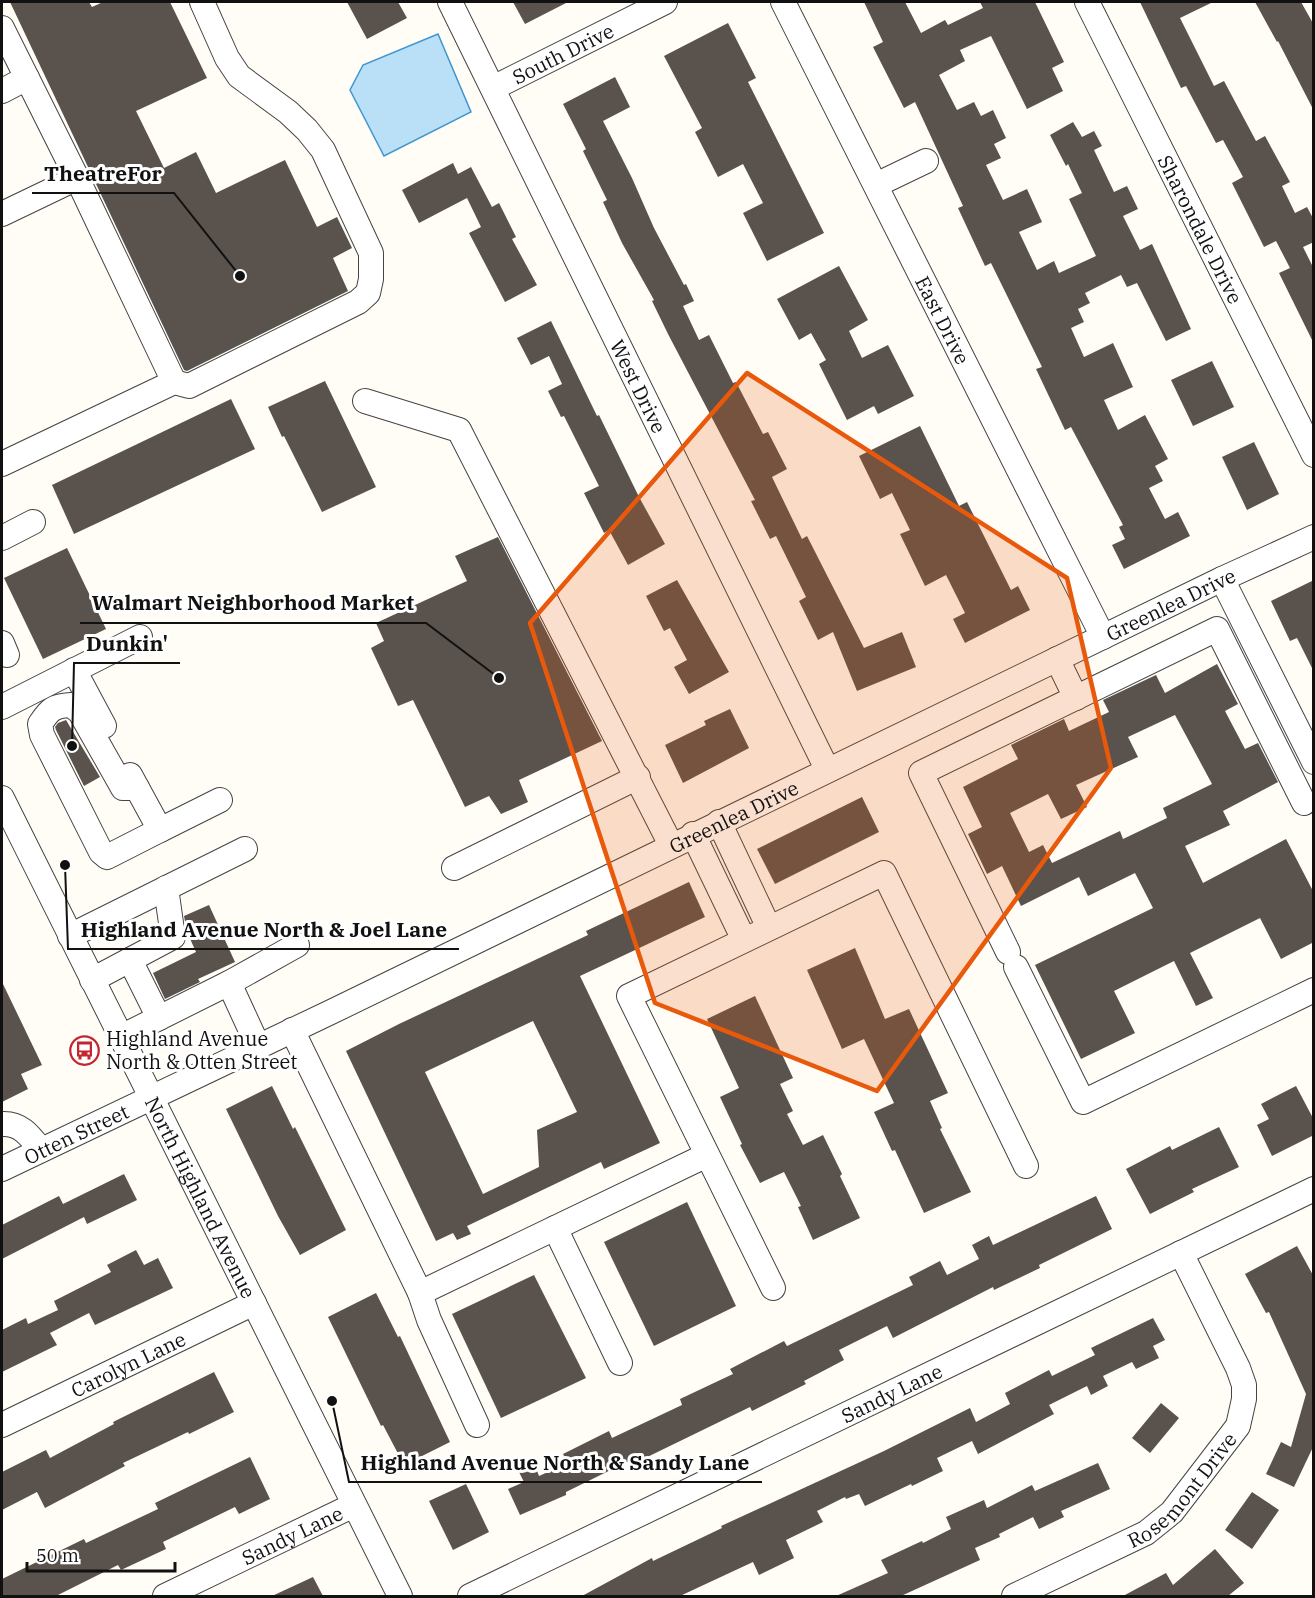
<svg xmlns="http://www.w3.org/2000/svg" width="1315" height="1598" font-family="'IBM Plex Serif',serif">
  <rect width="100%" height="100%" fill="#fffdf5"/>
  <!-- water -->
  <path fill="#b9e0f7" stroke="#3f96cf" stroke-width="1.5" d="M 438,34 L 471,112 L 384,156 L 350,90 L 363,65 Z"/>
  <!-- building -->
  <g fill="#5a524d" fill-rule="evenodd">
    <path d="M 10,2 L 89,2 L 92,7 L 103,2 L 170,2 L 207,78 L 136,111 L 164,168 L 196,152 L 216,193 L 285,160 L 317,227 L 337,217 L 352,248 L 333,258 L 348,291 L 187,371 L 184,370 Z"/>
    <path d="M 347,2 L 398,2 L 407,18 L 367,39 Z"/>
    <path d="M 513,2 L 568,2 L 525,24 Z"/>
    <path d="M 864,2 L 905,2 L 921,33 L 945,20 L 948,25 L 983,8 L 980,2 L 1035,2 L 1064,62 L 1052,68 L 1063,91 L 1027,109 L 991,36 L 960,50 L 965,61 L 939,75 L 957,110 L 974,102 L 981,116 L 993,110 L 1006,138 L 994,144 L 1001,158 L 986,165 L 1003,200 L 1027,189 L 1042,222 L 1019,232 L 1037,270 L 1054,261 L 1059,273 L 1096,256 L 1069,199 L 1082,193 L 1068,164 L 1066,166 L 1050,135 L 1073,122 L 1082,137 L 1094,131 L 1102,146 L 1094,150 L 1114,192 L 1127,186 L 1138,209 L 1123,216 L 1140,250 L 1152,244 L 1191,329 L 1166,341 L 1137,283 L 1127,287 L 1121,275 L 1085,293 L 1090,303 L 1078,309 L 1084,322 L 1071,328 L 1084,357 L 1113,343 L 1133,387 L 1104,400 L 1118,430 L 1145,415 L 1168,459 L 1155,466 L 1163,481 L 1149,488 L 1165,519 L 1178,512 L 1190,536 L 1124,569 L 1112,545 L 1125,539 L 1119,527 L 1123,525 L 1071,427 L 1065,430 L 1036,369 L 1042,367 L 991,263 L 985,266 L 958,208 L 963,206 L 915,102 L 904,108 L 873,47 L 883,42 Z"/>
    <path d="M 1140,2 L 1213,2 L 1180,18 L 1214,86 L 1224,81 L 1256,141 L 1265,136 L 1290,182 L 1282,186 L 1295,213 L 1307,207 L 1314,220 L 1314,242 L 1303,247 L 1314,269 L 1314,344 L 1279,273 L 1290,268 L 1276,241 L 1264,247 L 1232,183 L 1243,177 L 1223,140 L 1216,143 L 1186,86 L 1181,88 Z"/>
    <path d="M 1255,2 L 1301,2 L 1314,25 L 1314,111 L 1278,41 L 1277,42 Z"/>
    <path d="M 728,23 L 756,78 L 748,82 L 824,233 L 767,261 L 743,213 L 763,203 L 743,164 L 718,177 L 695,132 L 702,128 L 664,56 Z"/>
    <path d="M 615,77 L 630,107 L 603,121 L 632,178 L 654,228 L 684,285 L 686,284 L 694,301 L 683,306 L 699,340 L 709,335 L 733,383 L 736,382 L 763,434 L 768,432 L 787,469 L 772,477 L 802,539 L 807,536 L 864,648 L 902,632 L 916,667 L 857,691 L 833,632 L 818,640 L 799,601 L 806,597 L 776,536 L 770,539 L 751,501 L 755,500 L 668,334 L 652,301 L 654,300 L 622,243 L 603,202 L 607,200 L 583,151 L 586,149 L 563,104 Z"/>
    <path d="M 453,163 L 458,174 L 471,167 L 492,207 L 499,203 L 516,237 L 512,239 L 537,285 L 505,302 L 469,233 L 481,227 L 467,198 L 419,223 L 402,190 Z"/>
    <path d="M 839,266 L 868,320 L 849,331 L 862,358 L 888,345 L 914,396 L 878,414 L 874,406 L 847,420 L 819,364 L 826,360 L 811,333 L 799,340 L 777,299 Z"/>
    <path d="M 551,321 L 597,416 L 599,415 L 639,497 L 665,544 L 628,565 L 609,530 L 604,533 L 584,493 L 599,486 L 564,416 L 561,417 L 548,391 L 562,384 L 549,356 L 531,365 L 517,338 Z"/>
    <path d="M 1212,361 L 1234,407 L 1193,426 L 1171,380 Z"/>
    <path d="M 325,381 L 376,487 L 322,512 L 284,436 L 282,437 L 268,407 Z"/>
    <path d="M 231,399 L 255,449 L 74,534 L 52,485 Z"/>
    <path d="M 920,426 L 959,506 L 967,502 L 1011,590 L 1018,586 L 1030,610 L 965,643 L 953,619 L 965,613 L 946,575 L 925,586 L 900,534 L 910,530 L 892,493 L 880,499 L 859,456 Z"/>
    <path d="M 1254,442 L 1279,494 L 1247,510 L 1222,457 Z"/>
    <path d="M 498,537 L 602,741 L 519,780 L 528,802 L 501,814 L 489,796 L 465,807 L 413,700 L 398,706 L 371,648 L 384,641 L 376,623 L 467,581 L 455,556 Z"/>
    <path d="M 67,548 L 106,629 L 43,659 L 4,578 Z"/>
    <path d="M 677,580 L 729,672 L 689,694 L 674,667 L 687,660 L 670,628 L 664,631 L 646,596 Z"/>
    <path d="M 1314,580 L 1314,672 L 1297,638 L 1290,641 L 1271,601 Z"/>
    <path d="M 1217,664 L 1238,704 L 1225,711 L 1245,749 L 1258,743 L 1278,782 L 1223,811 L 1230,825 L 1185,846 L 1203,883 L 1286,839 L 1314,893 L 1314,942 L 1281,959 L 1260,918 L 1190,953 L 1213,998 L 1196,1006 L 1174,961 L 1114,991 L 1135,1033 L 1081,1059 L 1035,965 L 1153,908 L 1135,873 L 1088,896 L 1079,877 L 1021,906 L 1002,866 L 987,874 L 968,834 L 982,827 L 963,787 L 1018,759 L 1011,745 L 1064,719 L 1069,731 L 1109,712 L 1103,700 L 1156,675 L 1165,693 ZM 1175,715 L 1212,784 L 1163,808 L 1167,818 L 1123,839 L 1120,831 L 1052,863 L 1043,845 L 1029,852 L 1010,813 L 1048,794 L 1061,819 L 1087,807 L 1076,785 L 1138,757 L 1128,737 Z"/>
    <path d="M 730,709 L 749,748 L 683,783 L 665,745 L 706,725 L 704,721 Z"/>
    <path d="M 66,720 L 100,777 L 84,786 L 56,730 L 55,727 L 58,723 Z"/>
    <path d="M 862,797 L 879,832 L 775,884 L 757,849 Z"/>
    <path d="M 689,882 L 705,917 L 580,976 L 660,1143 L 604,1169 L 601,1162 L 467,1226 L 471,1234 L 457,1240 L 453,1233 L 436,1241 L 346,1051 L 399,1024 L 588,935 L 586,931 ZM 533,1021 L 577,1112 L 537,1130 L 539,1167 L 483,1194 L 425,1072 Z"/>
    <path d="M 209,905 L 235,962 L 198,979 L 200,982 L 165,999 L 153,973 L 196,952 L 187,932 L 184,916 Z"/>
    <path d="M 855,948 L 885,1019 L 909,1009 L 948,1093 L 930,1101 L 942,1128 L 940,1129 L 971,1192 L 924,1213 L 895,1150 L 892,1151 L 874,1112 L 894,1103 L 864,1039 L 842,1049 L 807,970 Z"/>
    <path d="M 2,982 L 42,1065 L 21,1074 L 28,1089 L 2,1102 Z"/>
    <path d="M 755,996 L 793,1078 L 780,1084 L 793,1111 L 787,1114 L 803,1145 L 823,1135 L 842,1174 L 840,1176 L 860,1218 L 813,1240 L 798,1207 L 801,1206 L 784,1172 L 760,1183 L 740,1145 L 742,1144 L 720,1097 L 739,1088 L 707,1019 Z"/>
    <path d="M 272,1086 L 293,1129 L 295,1127 L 346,1230 L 300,1255 L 278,1216 L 226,1109 Z"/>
    <path d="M 1296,1086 L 1314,1120 L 1314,1135 L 1272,1156 L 1257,1125 L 1269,1119 L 1261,1104 Z"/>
    <path d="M 1219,1127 L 1239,1167 L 1192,1189 L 1194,1192 L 1150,1214 L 1126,1169 L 1170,1146 L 1172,1150 Z"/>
    <path d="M 124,1174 L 137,1200 L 87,1224 L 84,1217 L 2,1259 L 2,1225 L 59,1196 L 63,1204 Z"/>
    <path d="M 1096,1196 L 1112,1229 L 1039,1265 L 1040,1268 L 994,1290 L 993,1287 L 893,1338 L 887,1326 L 839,1350 L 844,1360 L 804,1381 L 806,1384 L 752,1411 L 750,1407 L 637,1462 L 635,1458 L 566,1492 L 566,1495 L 520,1515 L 508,1489 L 524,1482 L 518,1470 L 534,1463 L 539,1476 L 568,1463 L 563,1454 L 609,1431 L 612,1438 L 682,1405 L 680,1399 L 733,1374 L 730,1369 L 784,1341 L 787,1346 L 913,1285 L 909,1277 L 940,1261 L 947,1275 L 979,1259 L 972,1245 L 989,1236 L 993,1245 Z"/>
    <path d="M 687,1202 L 736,1306 L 654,1346 L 604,1242 Z"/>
    <path d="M 1297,1246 L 1314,1277 L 1314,1445 L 1294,1487 L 1266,1474 L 1281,1442 L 1291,1447 L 1306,1394 L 1269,1312 L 1266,1313 L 1245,1274 Z"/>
    <path d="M 136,1250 L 144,1265 L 158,1258 L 173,1288 L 95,1325 L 89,1313 L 50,1333 L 57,1345 L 2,1372 L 2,1330 L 26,1318 L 28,1324 L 58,1310 L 54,1301 L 111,1272 L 107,1265 Z"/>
    <path d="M 534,1275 L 586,1378 L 501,1418 L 452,1314 Z"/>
    <path d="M 376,1293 L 398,1337 L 400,1336 L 450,1442 L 404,1465 L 383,1425 L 381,1426 L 328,1317 Z"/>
    <path d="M 1153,1318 L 1165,1340 L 1153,1346 L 1159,1358 L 1136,1369 L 1132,1362 L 1103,1376 L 1108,1386 L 1091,1395 L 1087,1386 L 1049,1405 L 1054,1414 L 978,1454 L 972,1441 L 937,1458 L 943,1471 L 912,1486 L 911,1484 L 865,1506 L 859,1494 L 846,1499 L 845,1497 L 817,1511 L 823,1522 L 786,1540 L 794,1558 L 759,1575 L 753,1562 L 680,1596 L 582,1596 L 652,1558 L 653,1561 L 722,1528 L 721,1526 L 884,1451 L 970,1408 L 976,1422 L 1010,1404 L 1005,1393 L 1049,1370 L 1052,1376 L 1095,1355 L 1091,1348 Z"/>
    <path d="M 214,1372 L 234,1412 L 189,1434 L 188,1432 L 123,1463 L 125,1466 L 45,1508 L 37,1492 L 2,1510 L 2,1472 L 46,1450 L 50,1458 L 114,1424 L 113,1422 Z"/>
    <path d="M 1161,1403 L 1179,1418 L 1150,1453 L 1132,1438 Z"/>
    <path d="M 250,1457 L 270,1499 L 239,1514 L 235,1507 L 163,1542 L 166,1549 L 121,1570 L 118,1565 L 56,1596 L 2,1596 L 2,1579 L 84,1539 L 86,1543 L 158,1509 L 155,1503 Z"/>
    <path d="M 1098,1463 L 1110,1489 L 1061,1511 L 1064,1517 L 1039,1529 L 1033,1517 L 999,1534 L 1000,1537 L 975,1548 L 980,1560 L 901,1596 L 836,1596 L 888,1573 L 881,1560 L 922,1541 L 923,1543 L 951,1529 L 946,1517 L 984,1500 L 987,1508 L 1032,1485 L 1035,1491 Z"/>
    <path d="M 466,1484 L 489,1532 L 453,1550 L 429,1501 Z"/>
    <path d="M 1252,1492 L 1279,1510 L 1252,1549 L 1225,1530 Z"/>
    <path d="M 1215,1549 L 1244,1583 L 1228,1596 L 1123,1596 L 1166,1573 L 1173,1585 Z"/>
    <path d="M 313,1577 L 323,1596 L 272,1596 Z"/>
  </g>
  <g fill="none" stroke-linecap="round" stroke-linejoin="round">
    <defs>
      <g id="minor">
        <path id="s1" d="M 450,2 L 827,769"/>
        <path id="s2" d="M 783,2 L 1103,637"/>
        <path id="s3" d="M 1087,2 L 1314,455"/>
        <path d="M 2,28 L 77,178 L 174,382 L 2,464"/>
        <path id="s4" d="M 493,88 L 665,2"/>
        <path d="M 2,91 L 27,78"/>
        <path d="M 876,185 L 926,161"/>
        <path d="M 2,214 L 77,178"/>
        <path d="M 174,382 L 189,386 L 358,302 L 368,293 L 371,279 L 371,253 L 323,150 L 307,130 L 288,112 L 239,76 L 227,58 L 202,2"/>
        <path d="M 365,401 L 459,430 L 671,845"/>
        <path d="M 2,538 L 33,522"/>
        <path d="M 1222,579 L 1314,762"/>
        <path d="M 2,643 L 7,655"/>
        <path d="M 1057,659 L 1076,698"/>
        <path d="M 74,670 L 104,726"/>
        <path d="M 2,707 L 140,637"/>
        <path d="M 130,775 L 160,830 L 220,800"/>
        <path d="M 137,788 L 123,788 L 80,712 L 71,705 C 53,706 50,709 40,724 L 42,735 L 101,852 L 107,857 L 160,830"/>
        <path id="s5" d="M 2,798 L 400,1596"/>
        <path d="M 719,822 L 769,928"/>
        <path d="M 693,834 L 744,940"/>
        <path d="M 454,868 L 638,777"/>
        <path d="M 70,936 L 245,849"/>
        <path d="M 1008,952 L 921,773 L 1217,629 L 1304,803"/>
        <path d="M 130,960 L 159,1018"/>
        <path d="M 1016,967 L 1083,1102 L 1314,990"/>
        <path d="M 92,980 L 173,937 L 166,888"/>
        <path d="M 229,983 L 297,945"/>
        <path d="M 292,1030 L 420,1293 L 429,1320 L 477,1425"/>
        <path d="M 121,1037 L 229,983 L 258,1046"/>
        <path d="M 2,1124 C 21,1123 30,1136 41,1150"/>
        <path id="s6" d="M 2,1169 L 331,1012 L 1222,579 L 1314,537"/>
        <path d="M 555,1228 L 620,1363"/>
        <path d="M 773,1288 L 629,996 L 884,873 L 1026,1166"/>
        <path d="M 420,1293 L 707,1155"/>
        <path id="s7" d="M 2,1425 L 254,1303"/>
        <path id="s8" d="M 165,1596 L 354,1505"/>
        <path id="s9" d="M 470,1596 L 1314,1189"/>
        <path id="s10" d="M 1014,1596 L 1146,1533 L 1172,1512 L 1238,1426 L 1244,1399 L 1244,1385 L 1238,1368 L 1181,1253"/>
      </g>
    </defs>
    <!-- minor casing -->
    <use href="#minor" stroke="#444" stroke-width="26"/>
    <!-- minor -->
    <use href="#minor" stroke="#fff" stroke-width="24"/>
  </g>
  <!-- marked area -->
  <path fill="#e8590c" fill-opacity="0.2" stroke="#e8590c" stroke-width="4.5" stroke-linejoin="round" d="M 747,373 L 1067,578 L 1111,768 L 877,1091 L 655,1003 L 530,623 Z"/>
  <!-- icons -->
  <defs>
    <symbol id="bus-ring" viewBox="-11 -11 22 22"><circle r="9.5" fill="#fff" stroke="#c4262e" stroke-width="1.5"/><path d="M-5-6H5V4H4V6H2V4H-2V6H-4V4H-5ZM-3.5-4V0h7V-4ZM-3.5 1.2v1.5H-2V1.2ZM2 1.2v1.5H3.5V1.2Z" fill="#c4262e"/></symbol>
  </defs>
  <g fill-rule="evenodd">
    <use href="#bus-ring" x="68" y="1034" width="33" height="33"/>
  </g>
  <g text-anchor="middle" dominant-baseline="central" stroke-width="6" stroke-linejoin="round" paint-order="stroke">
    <!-- street labels -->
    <g font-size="20" fill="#111" stroke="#fff">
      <text stroke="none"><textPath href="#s4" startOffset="78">South Drive</textPath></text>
      <text stroke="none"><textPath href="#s3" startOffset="254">Sharondale Drive</textPath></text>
      <text stroke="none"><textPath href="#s2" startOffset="356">East Drive</textPath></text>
      <text stroke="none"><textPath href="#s1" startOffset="428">West Drive</textPath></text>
      <text stroke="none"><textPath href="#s6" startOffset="1298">Greenlea Drive</textPath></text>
      <text stroke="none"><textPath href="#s6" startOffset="812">Greenlea Drive</textPath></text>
      <text stroke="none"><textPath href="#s6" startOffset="82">Otten Street</textPath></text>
      <text stroke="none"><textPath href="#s5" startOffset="446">North Highland Avenue</textPath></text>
      <text stroke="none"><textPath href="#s7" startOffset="140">Carolyn Lane</textPath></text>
      <text stroke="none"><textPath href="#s9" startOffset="468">Sandy Lane</textPath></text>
      <text stroke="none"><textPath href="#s10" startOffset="202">Rosemont Drive</textPath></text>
      <text stroke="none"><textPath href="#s8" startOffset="141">Sandy Lane</textPath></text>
    </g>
    <!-- poi labels -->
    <g font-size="20" fill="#111" stroke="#fff" text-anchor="start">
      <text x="106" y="1038">Highland Avenue<tspan x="106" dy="23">North &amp; Otten Street</tspan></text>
    </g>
  </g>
  <!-- callouts -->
  <path fill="none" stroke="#111" stroke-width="2" d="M240 276L174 193H32M499 678L426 623H80M72 746L74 663H180M65 865L68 949H459M332 1401L349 1482H762"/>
  <g fill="#111" stroke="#fff" stroke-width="2">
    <circle cx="240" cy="276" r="6"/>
    <circle cx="499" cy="678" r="6"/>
    <circle cx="72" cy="746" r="6"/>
    <circle cx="65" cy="865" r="6"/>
    <circle cx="332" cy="1401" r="6"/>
  </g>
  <g font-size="21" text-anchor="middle" font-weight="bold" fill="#111" stroke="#fff" stroke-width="6" stroke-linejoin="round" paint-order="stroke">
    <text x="103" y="181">TheatreFor</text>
    <text x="253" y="610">Walmart Neighborhood Market</text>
    <text x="127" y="651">Dunkin'</text>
    <text x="264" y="937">Highland Avenue North &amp; Joel Lane</text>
    <text x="555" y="1470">Highland Avenue North &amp; Sandy Lane</text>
  </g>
  <!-- border -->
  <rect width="1315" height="1598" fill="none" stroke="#111111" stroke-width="6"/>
  <!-- scale -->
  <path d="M27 1562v9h148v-9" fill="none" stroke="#111111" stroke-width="3"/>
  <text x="36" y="1562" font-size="18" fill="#111111" stroke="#ffffff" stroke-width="4.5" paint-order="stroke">50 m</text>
</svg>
